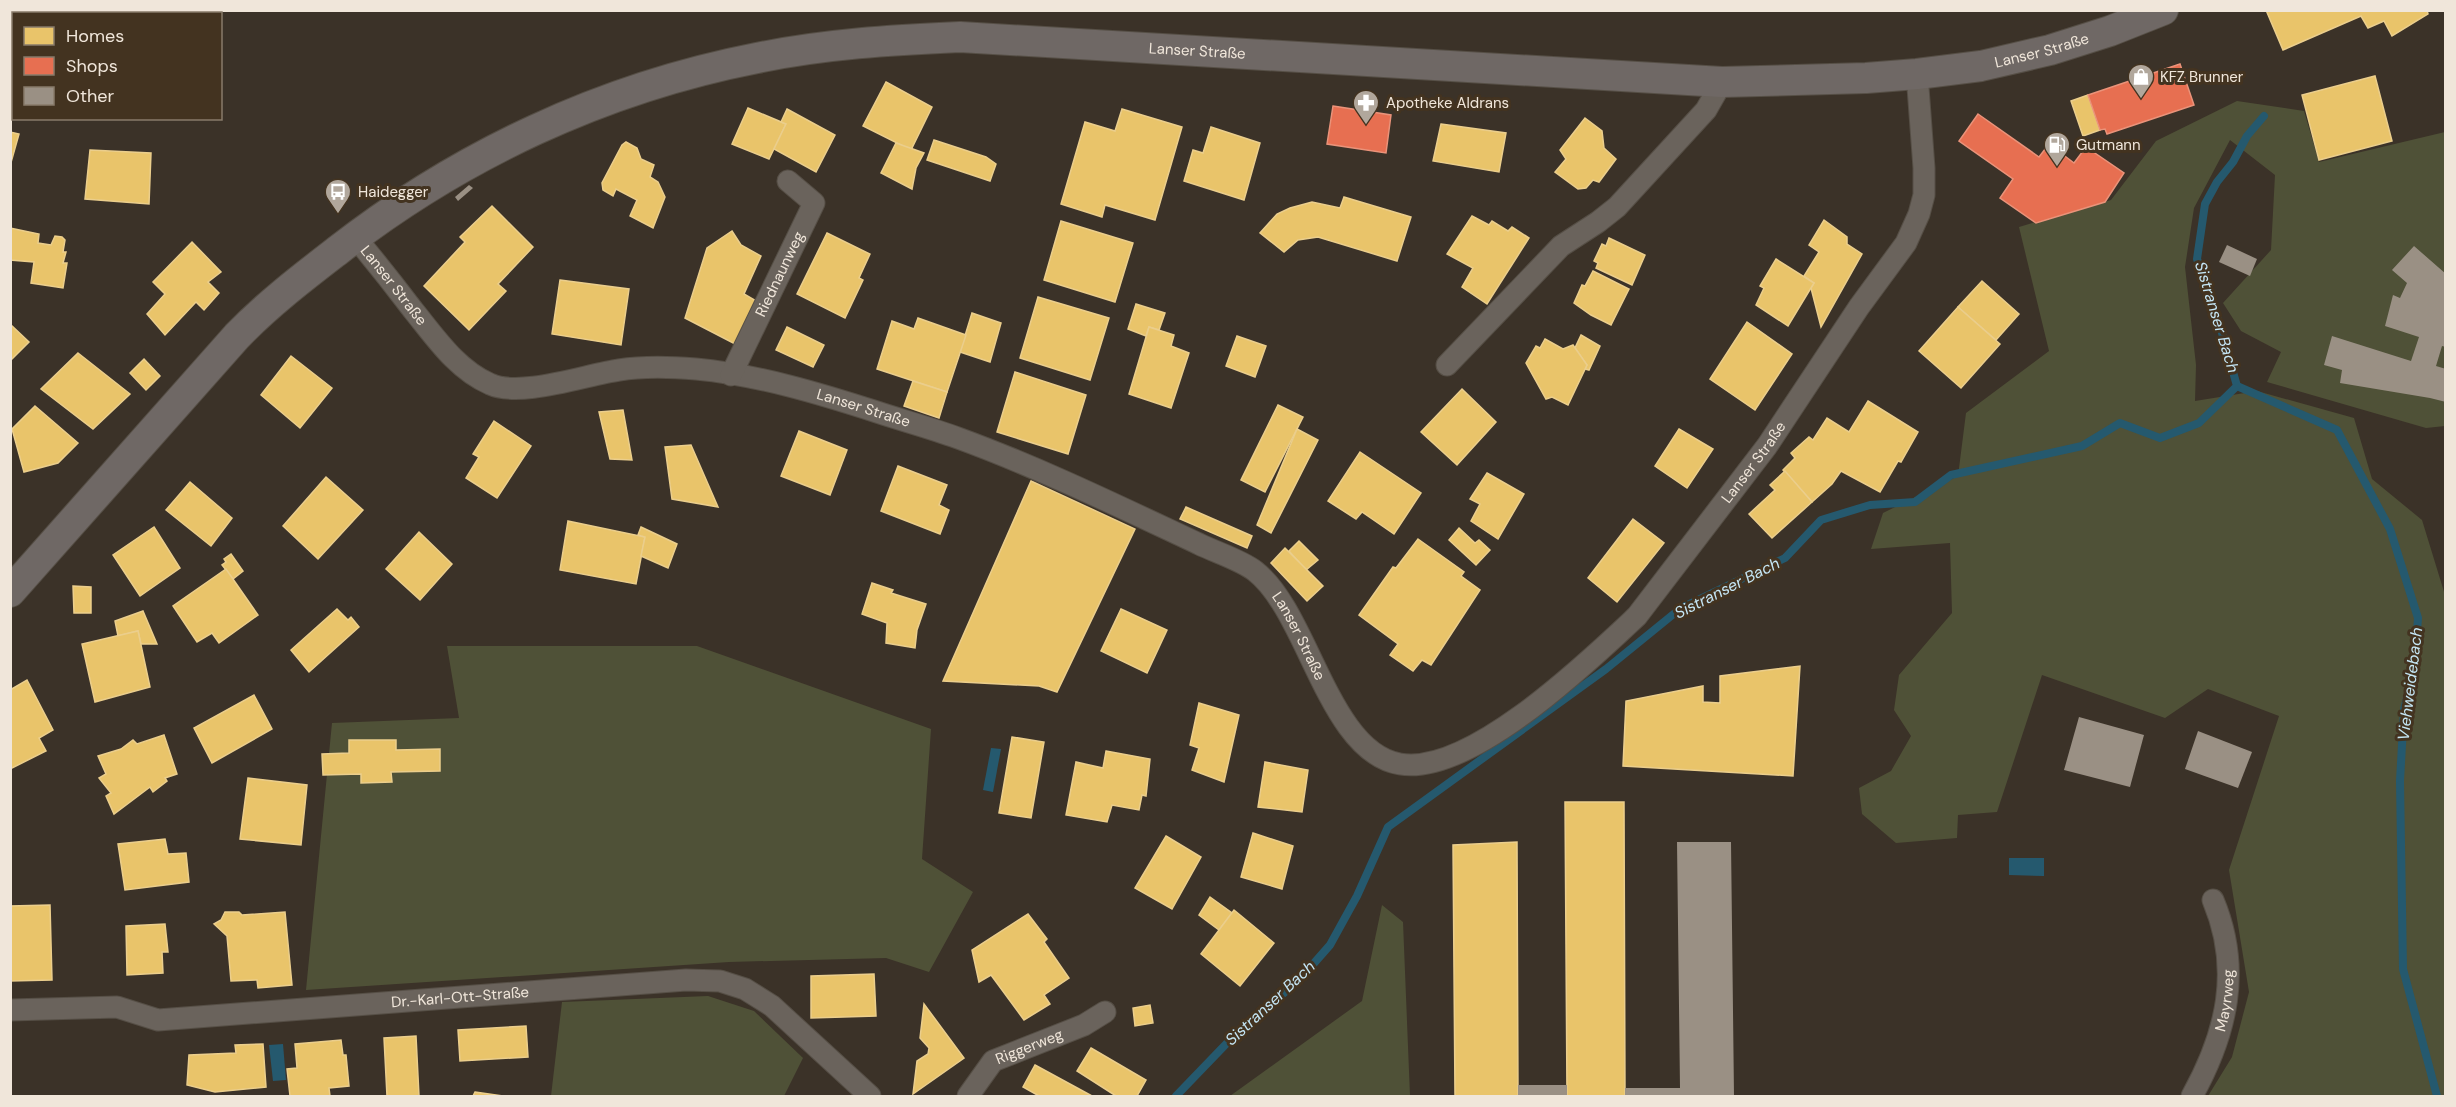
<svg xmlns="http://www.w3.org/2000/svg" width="2456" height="1107" font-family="'DM Sans',sans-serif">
  <rect width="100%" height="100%" fill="#3b3228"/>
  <!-- green -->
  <g fill="#4f5137">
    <path d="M 152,10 L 152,14 L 10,15 L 11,10 Z"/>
    <path d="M 2237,101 L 2304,111 L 2319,162 L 2445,132 L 2445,426 L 2426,428 L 2267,382 L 2281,352 L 2241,331 L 2223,303 L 2271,250 L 2275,175 L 2230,140 L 2194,208 L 2185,267 L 2196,365 L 2195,401 L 2257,391 L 2354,418 L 2372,479 L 2422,520 L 2445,595 L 2445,1096 L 2208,1096 L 2232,1057 L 2249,992 L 2229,870 L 2279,716 L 2208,689 L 2165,718 L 2042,675 L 1997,812 L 1958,815 L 1957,838 L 1896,843 L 1862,814 L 1859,788 L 1891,771 L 1911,736 L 1894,710 L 1899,675 L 1952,613 L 1950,543 L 1871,549 L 1883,513 L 1958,476 L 1966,413 L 2049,351 L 2019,227 L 2111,200 L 2156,141 Z"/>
    <path d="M 447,646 L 697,646 L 931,729 L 922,859 L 973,892 L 929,972 L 886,958 L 729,962 L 306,990 L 332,723 L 459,718 Z"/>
    <path d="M 1382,905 L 1403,922 L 1410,1096 L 1230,1096 L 1362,1001 Z"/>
    <path d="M 708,996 L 754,1011 L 803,1058 L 784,1096 L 551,1096 L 562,1002 Z"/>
  </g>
  <!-- water -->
  <g fill="#25596e">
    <path d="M 991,748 L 1001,749 L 993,792 L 983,790 Z"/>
    <path d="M 2009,858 L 2044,858 L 2044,876 L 2009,875 Z"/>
    <path d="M 283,1044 L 286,1080 L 273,1081 L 269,1045 Z"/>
  </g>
  <!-- homes -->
  <g fill="#e9c46a" stroke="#ebce8c" stroke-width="1.5">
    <path d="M 2266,10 L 2427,10 L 2428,14 L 2392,36 L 2384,21 L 2368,28 L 2361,16 L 2283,50 Z"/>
    <path d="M 2375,76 L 2392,141 L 2319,160 L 2302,95 Z"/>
    <path d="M 886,82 L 932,107 L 911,150 L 863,126 Z"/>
    <path d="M 2088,95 L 2100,130 L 2083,136 L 2071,101 Z"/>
    <path d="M 748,108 L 786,124 L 769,159 L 732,144 Z"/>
    <path d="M 787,109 L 835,135 L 816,172 L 774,149 L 786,124 L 781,122 Z"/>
    <path d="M 1122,109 L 1182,127 L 1155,220 L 1105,205 L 1102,217 L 1061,204 L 1085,122 L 1115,131 Z"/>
    <path d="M 1585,118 L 1602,131 L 1604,148 L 1616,159 L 1599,182 L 1593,180 L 1586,188 L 1578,189 L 1555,172 L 1566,159 L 1560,150 Z"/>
    <path d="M 1441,124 L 1506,133 L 1499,172 L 1433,161 Z"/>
    <path d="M 1211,127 L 1260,143 L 1244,200 L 1184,181 L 1193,150 L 1203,153 Z"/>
    <path d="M 10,132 L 19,134 L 10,166 Z"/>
    <path d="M 934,140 L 986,157 L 996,164 L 990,181 L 927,160 Z"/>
    <path d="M 626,142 L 637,148 L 641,159 L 654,165 L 650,177 L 658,182 L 665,197 L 653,228 L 630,216 L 637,200 L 616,189 L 613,196 L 603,190 L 602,183 L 622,145 Z"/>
    <path d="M 896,143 L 924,153 L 916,168 L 912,189 L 881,173 Z"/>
    <path d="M 90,150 L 151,153 L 149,204 L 85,199 Z"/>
    <path d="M 1344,197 L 1411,217 L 1397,261 L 1318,237 L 1298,240 L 1284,252 L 1260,233 L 1277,214 L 1290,208 L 1312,202 L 1340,208 Z"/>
    <path d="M 492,206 L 533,247 L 498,284 L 506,291 L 469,330 L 424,286 L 465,242 L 460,237 Z"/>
    <path d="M 1472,216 L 1489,225 L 1492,221 L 1508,231 L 1512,227 L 1529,238 L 1487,304 L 1462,287 L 1473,268 L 1447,254 Z"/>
    <path d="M 1824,220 L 1847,237 L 1847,244 L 1862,254 L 1821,327 L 1811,288 L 1814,283 L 1804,276 L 1819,252 L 1809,245 Z"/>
    <path d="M 1061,221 L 1133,243 L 1115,302 L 1044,280 Z"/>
    <path d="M 10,228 L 39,234 L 38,243 L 51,245 L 55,236 L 62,237 L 65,240 L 63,252 L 66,252 L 63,263 L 67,263 L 63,288 L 31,283 L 34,262 L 10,260 Z"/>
    <path d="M 732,231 L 741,245 L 761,256 L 744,294 L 758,302 L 737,345 L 685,318 L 707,248 Z"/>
    <path d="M 827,233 L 870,254 L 859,278 L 863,280 L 845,318 L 797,294 Z"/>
    <path d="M 1609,238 L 1645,255 L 1632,285 L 1596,268 L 1598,263 L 1594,261 L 1602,244 L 1606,246 Z"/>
    <path d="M 192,242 L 221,272 L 208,282 L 219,293 L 204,310 L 196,302 L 165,335 L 147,314 L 165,294 L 153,282 Z"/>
    <path d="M 1776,259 L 1814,283 L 1788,326 L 1756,305 L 1764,288 L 1760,286 Z"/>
    <path d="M 1593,271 L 1629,289 L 1611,325 L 1591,315 L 1574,303 L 1582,285 L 1585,286 Z"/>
    <path d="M 560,280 L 629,289 L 621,345 L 552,334 Z"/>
    <path d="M 1982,281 L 2019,314 L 1996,340 L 1958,307 Z"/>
    <path d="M 1038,297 L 1109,318 L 1090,380 L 1020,358 Z"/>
    <path d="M 1136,304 L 1165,313 L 1159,330 L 1149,327 L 1146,336 L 1128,329 Z"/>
    <path d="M 1958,307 L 2000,344 L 1961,388 L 1919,351 Z"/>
    <path d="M 972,313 L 1001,323 L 990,362 L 960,352 Z"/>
    <path d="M 918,318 L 966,335 L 947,392 L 877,369 L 892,321 L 914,329 Z"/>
    <path d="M 1747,322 L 1792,354 L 1755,410 L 1710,379 Z"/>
    <path d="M 10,324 L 29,342 L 10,361 Z"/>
    <path d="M 787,327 L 824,345 L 813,367 L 776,350 Z"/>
    <path d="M 1149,327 L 1174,335 L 1171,346 L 1189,353 L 1171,408 L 1129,394 Z"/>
    <path d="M 1581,335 L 1600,346 L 1589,370 L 1585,369 L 1587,365 L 1575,348 Z"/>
    <path d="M 1237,336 L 1266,346 L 1255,377 L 1226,366 Z"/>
    <path d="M 1545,339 L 1563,349 L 1573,345 L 1587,365 L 1568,405 L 1552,397 L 1546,399 L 1526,363 L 1536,346 L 1540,348 Z"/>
    <path d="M 78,353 L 130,394 L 93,429 L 41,389 Z"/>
    <path d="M 291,356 L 332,388 L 300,428 L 261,395 Z"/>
    <path d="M 144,359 L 160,376 L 146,390 L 130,373 Z"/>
    <path d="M 1015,372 L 1086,395 L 1068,454 L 997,432 Z"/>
    <path d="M 913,381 L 947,392 L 939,418 L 904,406 Z"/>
    <path d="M 1462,389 L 1496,422 L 1457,465 L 1421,432 Z"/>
    <path d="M 1868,401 L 1918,432 L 1901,462 L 1898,461 L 1880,492 L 1841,471 L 1832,484 L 1812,502 L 1783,470 L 1795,458 L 1791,453 L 1809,437 L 1813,440 L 1827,418 L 1849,432 Z"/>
    <path d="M 1278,405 L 1303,417 L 1265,492 L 1241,480 Z"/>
    <path d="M 35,406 L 78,443 L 58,463 L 24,472 L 12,429 Z"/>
    <path d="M 623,410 L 632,460 L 610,459 L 599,412 Z"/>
    <path d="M 494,421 L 531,446 L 497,498 L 466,478 L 479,457 L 473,454 Z"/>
    <path d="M 1297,429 L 1318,440 L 1271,533 L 1257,525 Z"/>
    <path d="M 1679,429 L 1713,449 L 1687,488 L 1655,466 Z"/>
    <path d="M 799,431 L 847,450 L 830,495 L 781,476 Z"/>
    <path d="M 691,445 L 718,507 L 672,499 L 665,447 Z"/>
    <path d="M 1360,452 L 1421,493 L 1394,534 L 1362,512 L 1356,519 L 1328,501 Z"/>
    <path d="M 898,466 L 947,485 L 939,505 L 949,510 L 940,534 L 881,511 Z"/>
    <path d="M 1785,471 L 1812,502 L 1772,538 L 1749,514 L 1775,490 L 1770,485 Z"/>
    <path d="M 1487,473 L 1524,494 L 1498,539 L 1471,521 L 1480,504 L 1470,499 Z"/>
    <path d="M 326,477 L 363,510 L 318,559 L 283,526 Z"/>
    <path d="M 1031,481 L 1135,529 L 1057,692 L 1039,686 L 943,681 Z"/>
    <path d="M 190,482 L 232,518 L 211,546 L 166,510 Z"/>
    <path d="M 1186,507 L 1252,536 L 1247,548 L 1180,519 Z"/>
    <path d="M 1633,519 L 1664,543 L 1617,602 L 1588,578 Z"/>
    <path d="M 568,521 L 645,537 L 636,584 L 560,570 Z"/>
    <path d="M 154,527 L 180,568 L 140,596 L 113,555 Z"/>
    <path d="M 641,527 L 677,544 L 668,568 L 641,556 L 645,537 L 638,535 Z"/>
    <path d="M 1459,528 L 1475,543 L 1479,540 L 1490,550 L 1476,565 L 1449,540 Z"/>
    <path d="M 419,532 L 452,564 L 420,600 L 386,569 Z"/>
    <path d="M 1418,539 L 1464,572 L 1461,576 L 1480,590 L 1431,665 L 1422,660 L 1413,671 L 1390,655 L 1398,644 L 1359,615 L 1393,567 L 1396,568 Z"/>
    <path d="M 1299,541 L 1318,560 L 1306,570 L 1289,551 Z"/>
    <path d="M 1285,548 L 1323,586 L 1307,601 L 1271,563 Z"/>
    <path d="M 231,554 L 243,571 L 233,579 L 222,565 L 226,562 L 224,559 Z"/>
    <path d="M 226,569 L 258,615 L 219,643 L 212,633 L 197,642 L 173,606 Z"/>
    <path d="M 872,583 L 893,590 L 891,593 L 926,604 L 917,630 L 915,648 L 886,643 L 887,623 L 862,614 Z"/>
    <path d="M 73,586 L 91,587 L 91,613 L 74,613 Z"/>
    <path d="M 337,609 L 348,620 L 351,617 L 359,627 L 309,672 L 291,650 Z"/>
    <path d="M 1121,609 L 1167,630 L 1147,673 L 1101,651 Z"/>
    <path d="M 143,611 L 157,644 L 141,644 L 138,631 L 118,636 L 115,621 Z"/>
    <path d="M 138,631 L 150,687 L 95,702 L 82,644 Z"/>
    <path d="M 1800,666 L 1793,776 L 1623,766 L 1626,701 L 1703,686 L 1703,702 L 1720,703 L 1720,676 Z"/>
    <path d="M 27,680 L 53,730 L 39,738 L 46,751 L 10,769 L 10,690 Z"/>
    <path d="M 254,695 L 272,729 L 212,763 L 194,728 Z"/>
    <path d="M 1199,703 L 1239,715 L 1224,782 L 1192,770 L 1199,748 L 1190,745 Z"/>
    <path d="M 164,735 L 177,774 L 165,778 L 167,781 L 153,792 L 150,787 L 114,814 L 106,796 L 111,793 L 99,778 L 106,774 L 98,756 L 121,749 L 133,740 L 137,744 Z"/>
    <path d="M 1012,737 L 1044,742 L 1031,818 L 999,813 Z"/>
    <path d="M 349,740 L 396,740 L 396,750 L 440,749 L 440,771 L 391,772 L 392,782 L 361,783 L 361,774 L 323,775 L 322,754 L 349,753 Z"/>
    <path d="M 1106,751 L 1150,759 L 1146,796 L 1142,795 L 1139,810 L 1112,805 L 1107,822 L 1066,815 L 1076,762 L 1103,768 Z"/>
    <path d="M 1265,762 L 1308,770 L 1302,812 L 1258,807 Z"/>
    <path d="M 248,778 L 307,785 L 301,845 L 240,839 Z"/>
    <path d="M 1565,802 L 1624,802 L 1625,1096 L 1567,1096 Z"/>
    <path d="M 1253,833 L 1293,846 L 1282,889 L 1241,877 Z"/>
    <path d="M 1166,836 L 1201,857 L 1172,909 L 1135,888 Z"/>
    <path d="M 165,839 L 168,854 L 186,853 L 189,882 L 125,890 L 118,844 Z"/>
    <path d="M 1517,842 L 1518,1096 L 1455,1096 L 1453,845 Z"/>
    <path d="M 1210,897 L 1232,913 L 1219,930 L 1199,915 Z"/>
    <path d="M 50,905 L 52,980 L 10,981 L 10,906 Z"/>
    <path d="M 1234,910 L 1274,943 L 1240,986 L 1201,954 Z"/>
    <path d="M 225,912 L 239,912 L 242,915 L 285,912 L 292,985 L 258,988 L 257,980 L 231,981 L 227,936 L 214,924 L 221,920 Z"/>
    <path d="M 1028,914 L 1047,939 L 1044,942 L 1069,978 L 1044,995 L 1050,1004 L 1024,1020 L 991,975 L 979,982 L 972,950 Z"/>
    <path d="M 165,924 L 168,952 L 162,952 L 163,973 L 127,975 L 126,926 Z"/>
    <path d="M 874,974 L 876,1016 L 811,1018 L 811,976 Z"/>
    <path d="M 924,1004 L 964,1058 L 913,1094 L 917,1061 L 928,1054 L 929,1048 L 920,1038 Z"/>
    <path d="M 1150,1005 L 1153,1023 L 1135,1026 L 1133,1008 Z"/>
    <path d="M 526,1026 L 528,1057 L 460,1061 L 458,1030 Z"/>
    <path d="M 416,1036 L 419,1096 L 387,1096 L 384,1038 Z"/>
    <path d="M 341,1040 L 343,1055 L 346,1055 L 349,1086 L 329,1088 L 330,1096 L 290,1096 L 287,1069 L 297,1068 L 295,1044 Z"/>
    <path d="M 263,1044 L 266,1087 L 215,1092 L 187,1085 L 189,1055 L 236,1053 L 235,1045 Z"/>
    <path d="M 1091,1048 L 1146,1080 L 1137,1096 L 1116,1096 L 1077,1071 Z"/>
    <path d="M 1035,1065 L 1092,1096 L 1039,1096 L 1023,1087 Z"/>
    <path d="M 475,1092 L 503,1096 L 473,1096 Z"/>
  </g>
  <!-- shops -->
  <g fill="#e76f51" stroke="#ea937a" stroke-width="1.5">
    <path d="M 2180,64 L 2194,105 L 2107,134 L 2105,129 L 2100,130 L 2088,95 Z"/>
    <path d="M 1333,106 L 1391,115 L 1386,153 L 1327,144 Z"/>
    <path d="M 1978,114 L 2039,157 L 2049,144 L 2074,163 L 2086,147 L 2124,173 L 2105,202 L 2036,223 L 2000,198 L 2013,179 L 1959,141 Z"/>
  </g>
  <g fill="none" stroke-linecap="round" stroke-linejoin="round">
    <!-- stream -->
    <g stroke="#25596e" stroke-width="8">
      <path d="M 2237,386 L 2337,430 L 2390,529 L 2418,618 L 2414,673 L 2404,709 L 2400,781 L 2403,969 L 2437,1096"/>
      <path d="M 1176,1096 L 1228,1042 L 1301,978 L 1330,945 L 1357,896 L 1388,827 L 1606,669 L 1681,608 L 1785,558 L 1821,520 L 1870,505 L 1915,502 L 1951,475 L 2082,446 L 2120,423 L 2160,438 L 2199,423 L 2237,386 L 2218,319 L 2197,259 L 2205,204 L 2217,182 L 2233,162 L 2247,136 L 2264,116"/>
    </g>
  </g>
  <!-- building -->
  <g fill="#9a9084">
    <path d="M 469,185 L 473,188 L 458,201 L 455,197 Z"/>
    <path d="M 2227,245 L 2257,259 L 2250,276 L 2219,262 Z"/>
    <path d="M 2414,246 L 2446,274 L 2446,347 L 2442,346 L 2436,366 L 2446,369 L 2446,402 L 2430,398 L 2340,383 L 2342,370 L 2324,365 L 2332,336 L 2411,361 L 2419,337 L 2385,326 L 2393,295 L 2400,298 L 2407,283 L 2392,270 Z"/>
    <path d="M 2079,717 L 2144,735 L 2130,787 L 2064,770 Z"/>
    <path d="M 2198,731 L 2252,752 L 2238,788 L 2185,769 Z"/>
    <path d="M 1677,842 L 1731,842 L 1734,1096 L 1625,1096 L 1625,1088 L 1680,1088 Z"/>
    <rect x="1518" y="1085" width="49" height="11"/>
  </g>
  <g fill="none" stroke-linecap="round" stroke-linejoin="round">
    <defs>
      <g id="street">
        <path id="s1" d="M 355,237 C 375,261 394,285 413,310 C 435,337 457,370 490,384 C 520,398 585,375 619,370 C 644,366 671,367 696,369 C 758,375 818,393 877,412 C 904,421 931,428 958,438 C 1040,468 1120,507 1199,544 C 1215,552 1241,560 1255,571 C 1309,613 1328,752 1400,764 C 1470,776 1588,662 1637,616 L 1767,446 L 1859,307 L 1906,243 L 1919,214 L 1924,195 L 1924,168 L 1917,74"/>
        <path d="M 1447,365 L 1561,246 L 1598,222 L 1617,207 L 1706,110 L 1722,82"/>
        <path id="s2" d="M 731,375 L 814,203 L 788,181"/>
        <path id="s3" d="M 10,1010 L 117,1007 L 158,1020 L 686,980 L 720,981 L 745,989 L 772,1006 L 870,1096"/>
        <path id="s4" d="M 968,1096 L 993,1061 L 1084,1025 L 1105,1012"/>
        <path id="s5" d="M 2192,1096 C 2227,1033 2242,969 2213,900"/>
      </g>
      <g id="secondary">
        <path id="s6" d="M 10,592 L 237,336 C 268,304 302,278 337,251 C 460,155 603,88 757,58 C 824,44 892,40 960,37 L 1722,82 L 1866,78 L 1917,74 L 1981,66 L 2050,50 L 2110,31 L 2163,10"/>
      </g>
    </defs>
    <!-- street casing -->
    <use href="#street" stroke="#564f46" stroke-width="23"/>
    <!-- secondary casing -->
    <use href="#secondary" stroke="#564f46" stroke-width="32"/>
    <!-- street -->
    <use href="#street" stroke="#6a635c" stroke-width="21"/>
    <!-- secondary -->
    <use href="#secondary" stroke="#6f6865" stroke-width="30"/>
  </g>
  <!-- icons -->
  <defs>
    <symbol id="shop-pin" viewBox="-11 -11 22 30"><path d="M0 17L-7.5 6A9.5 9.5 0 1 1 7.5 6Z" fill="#b1a79c" stroke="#433320"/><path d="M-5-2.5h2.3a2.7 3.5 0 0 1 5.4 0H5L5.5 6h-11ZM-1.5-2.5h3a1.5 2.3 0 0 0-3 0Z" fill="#fff"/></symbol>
    <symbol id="pharmacy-pin" viewBox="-11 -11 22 30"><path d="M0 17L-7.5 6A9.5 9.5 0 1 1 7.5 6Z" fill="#b1a79c" stroke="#433320"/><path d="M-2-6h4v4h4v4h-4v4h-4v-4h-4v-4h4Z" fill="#fff"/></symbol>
    <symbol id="fuel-pin" viewBox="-11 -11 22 30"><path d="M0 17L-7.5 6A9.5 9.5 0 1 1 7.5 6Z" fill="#b1a79c" stroke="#433320"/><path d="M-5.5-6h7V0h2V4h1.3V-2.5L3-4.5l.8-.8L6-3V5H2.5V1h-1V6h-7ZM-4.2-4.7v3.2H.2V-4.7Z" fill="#fff"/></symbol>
    <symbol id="bus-pin" viewBox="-11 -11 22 30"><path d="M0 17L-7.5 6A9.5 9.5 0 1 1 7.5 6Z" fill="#b1a79c" stroke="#433320"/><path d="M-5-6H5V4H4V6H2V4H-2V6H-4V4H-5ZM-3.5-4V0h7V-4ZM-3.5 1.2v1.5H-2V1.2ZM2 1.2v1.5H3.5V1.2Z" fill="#fff"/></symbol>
  </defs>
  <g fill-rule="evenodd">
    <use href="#shop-pin" x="2126" y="62" width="30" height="40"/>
    <use href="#pharmacy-pin" x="1351" y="88" width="30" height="40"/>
    <use href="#fuel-pin" x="2042" y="130" width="30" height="40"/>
    <use href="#bus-pin" x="323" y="177" width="30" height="40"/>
  </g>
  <g text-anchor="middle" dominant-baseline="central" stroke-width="6" stroke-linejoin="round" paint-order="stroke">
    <!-- street labels -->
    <g font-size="15" fill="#f0e6da" stroke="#433320">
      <text stroke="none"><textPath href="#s6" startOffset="1382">Lanser Straße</textPath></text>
      <text stroke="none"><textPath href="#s6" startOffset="2230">Lanser Straße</textPath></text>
      <text stroke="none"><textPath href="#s2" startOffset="112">Riednaunweg</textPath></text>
      <text stroke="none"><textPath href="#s1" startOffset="62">Lanser Straße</textPath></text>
      <text stroke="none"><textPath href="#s1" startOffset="582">Lanser Straße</textPath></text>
      <text stroke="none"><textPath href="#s1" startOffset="1734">Lanser Straße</textPath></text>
      <text stroke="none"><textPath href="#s1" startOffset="1086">Lanser Straße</textPath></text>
      <text stroke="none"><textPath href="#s3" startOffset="453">Dr.-Karl-Ott-Straße</textPath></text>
      <text stroke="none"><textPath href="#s5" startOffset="102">Mayrweg</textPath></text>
      <text stroke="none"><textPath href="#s4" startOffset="82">Riggerweg</textPath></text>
    </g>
    <!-- poi labels -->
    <g font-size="15" fill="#f0e6da" stroke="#433320" text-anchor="start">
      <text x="2160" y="77">KFZ Brunner</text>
      <text x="1386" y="103">Apotheke Aldrans</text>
      <text x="2076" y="145">Gutmann</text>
      <text x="358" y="192">Haidegger</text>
    </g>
    <!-- water labels -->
    <g font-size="16" font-style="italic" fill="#c5e6f5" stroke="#433320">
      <text transform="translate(2217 317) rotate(73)">Sistranser Bach</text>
      <text transform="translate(1727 588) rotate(-27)">Sistranser Bach</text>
      <text transform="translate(2410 684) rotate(-83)">Viehweidebach</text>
      <text transform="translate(1270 1003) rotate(-43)">Sistranser Bach</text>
    </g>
  </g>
  <!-- border -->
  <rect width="2456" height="1107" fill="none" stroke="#f0e6da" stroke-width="24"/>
  <!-- legend -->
  <rect x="12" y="12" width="210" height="108" fill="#433320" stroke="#887b6a" stroke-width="1.5"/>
  <rect x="24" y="27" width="30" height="18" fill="#e9c46a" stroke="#887b6a" stroke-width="1.5"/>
  <text x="66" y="42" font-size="18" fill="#f0e6da">Homes</text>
  <rect x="24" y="57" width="30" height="18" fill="#e76f51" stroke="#887b6a" stroke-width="1.5"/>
  <text x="66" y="72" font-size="18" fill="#f0e6da">Shops</text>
  <rect x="24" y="87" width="30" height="18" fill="#9a9084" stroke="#887b6a" stroke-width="1.5"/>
  <text x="66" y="102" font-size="18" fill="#f0e6da">Other</text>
</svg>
